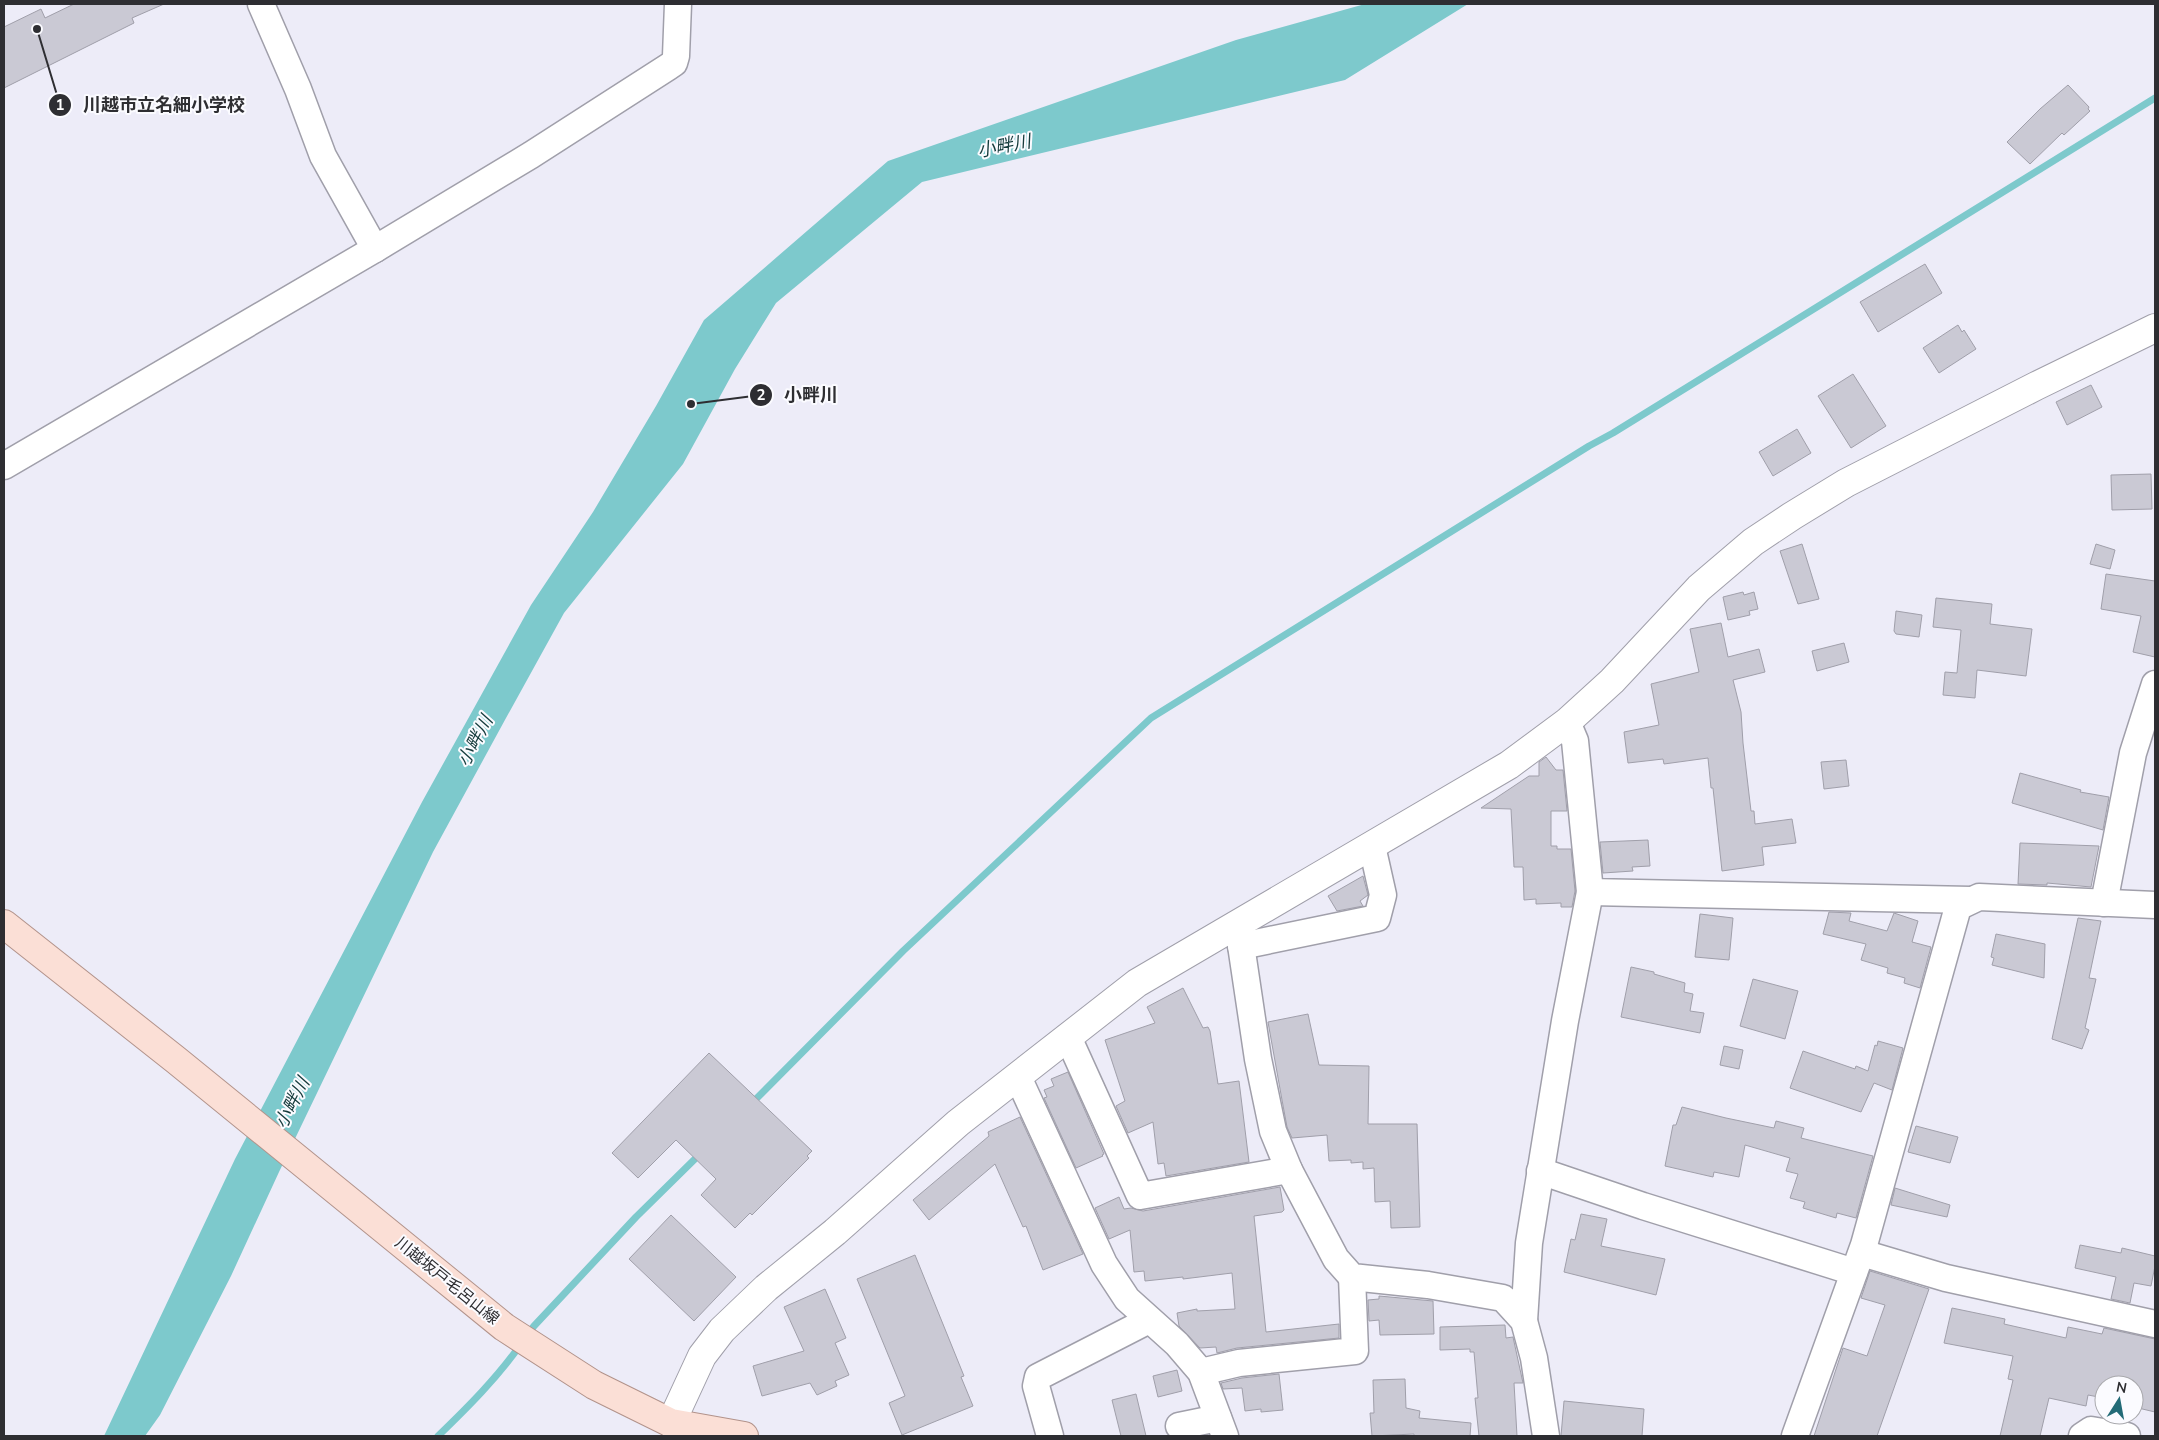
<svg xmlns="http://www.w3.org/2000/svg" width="2159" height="1440" font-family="'Nunito Sans','Noto Sans JP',sans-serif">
  <rect width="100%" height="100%" fill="#edecf8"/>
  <!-- water -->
  <path fill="#7dc9cc" d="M 1365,4 L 1468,4 L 1345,80 L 922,182 L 776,303 L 735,369 L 683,464 L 564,613 L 506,718 L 433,852 L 279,1172 L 231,1276 L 160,1415 L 145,1436 L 104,1436 L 235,1159 L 422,802 L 531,605 L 593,512 L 656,406 L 704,320 L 888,161 L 1236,40 Z"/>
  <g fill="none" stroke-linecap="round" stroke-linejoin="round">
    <!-- stream -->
    <g stroke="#7dc9cc" stroke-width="7">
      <path d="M 751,1104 L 903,951 L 1151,718 L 1589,446 L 1613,433 L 2155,98"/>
      <path d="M 527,1335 L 534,1326 L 636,1217 L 701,1153"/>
      <path d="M 438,1436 C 468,1407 497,1378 521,1344"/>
    </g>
  </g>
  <!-- building -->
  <g fill="#cac9d4" stroke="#a09faa">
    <path d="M 74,4 L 164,4 L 132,18 L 134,23 L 4,88 L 4,27 L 41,9 L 45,18 Z"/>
    <path d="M 2068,85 L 2089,107 L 2088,109 L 2090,111 L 2064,135 L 2062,133 L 2030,164 L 2007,142 L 2040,109 Z"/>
    <path d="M 1925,264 L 1942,293 L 1878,332 L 1860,302 Z"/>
    <path d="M 1958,325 L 1962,332 L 1964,330 L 1976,349 L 1939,373 L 1923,348 Z"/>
    <path d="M 1853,374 L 1886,426 L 1851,448 L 1818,396 Z"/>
    <path d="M 2091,385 L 2102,407 L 2067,425 L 2056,402 Z"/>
    <path d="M 1797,429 L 1811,453 L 1773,476 L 1759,452 Z"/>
    <path d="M 2151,474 L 2152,509 L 2112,510 L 2111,475 Z"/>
    <path d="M 1802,544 L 1819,599 L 1798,604 L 1780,551 Z"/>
    <path d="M 2096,544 L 2115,550 L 2110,569 L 2090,564 Z"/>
    <path d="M 2106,574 L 2155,581 L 2155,657 L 2133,652 L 2141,616 L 2101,609 Z"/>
    <path d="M 1743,592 L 1744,595 L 1754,592 L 1758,609 L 1749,611 L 1750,615 L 1728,620 L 1723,597 Z"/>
    <path d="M 1936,598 L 1992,604 L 1990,624 L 2032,629 L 2026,676 L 1977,670 L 1975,698 L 1943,695 L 1945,672 L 1957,673 L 1961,630 L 1933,627 Z"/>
    <path d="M 1896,611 L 1922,615 L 1919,637 L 1896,634 L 1894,631 Z"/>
    <path d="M 1721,623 L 1728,657 L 1759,649 L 1765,672 L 1733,680 L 1741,712 L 1743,743 L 1751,811 L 1754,811 L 1755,824 L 1792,819 L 1796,843 L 1762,847 L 1764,865 L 1722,871 L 1713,788 L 1711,788 L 1708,758 L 1664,764 L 1663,759 L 1628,763 L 1624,732 L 1659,725 L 1651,684 L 1699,672 L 1690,629 Z"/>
    <path d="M 1844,643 L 1849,662 L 1817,671 L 1812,651 Z"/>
    <path d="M 1546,757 L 1556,770 L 1563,770 L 1567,811 L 1551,811 L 1551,846 L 1557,846 L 1557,849 L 1571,849 L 1575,891 L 1572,907 L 1561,907 L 1561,903 L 1536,904 L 1536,899 L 1524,900 L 1523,867 L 1514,867 L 1511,809 L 1481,808 L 1529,776 L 1539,776 L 1539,762 Z"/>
    <path d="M 1846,760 L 1849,786 L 1824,789 L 1821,762 Z"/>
    <path d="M 2020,773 L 2081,790 L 2080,792 L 2109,797 L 2103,830 L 2012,803 Z"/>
    <path d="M 1648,840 L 1650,866 L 1632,867 L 1633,871 L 1603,873 L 1600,842 Z"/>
    <path d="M 2020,843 L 2099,846 L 2091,887 L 2047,883 L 2047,885 L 2018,884 Z"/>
    <path d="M 1363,876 L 1368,895 L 1360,901 L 1363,906 L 1337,911 L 1328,896 Z"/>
    <path d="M 1829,912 L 1851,913 L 1849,921 L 1887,931 L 1894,913 L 1918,921 L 1912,942 L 1931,947 L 1920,988 L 1904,983 L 1905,978 L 1887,973 L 1888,968 L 1861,960 L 1866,944 L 1823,934 Z"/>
    <path d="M 1700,914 L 1733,918 L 1729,960 L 1695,957 Z"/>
    <path d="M 2078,918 L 2101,921 L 2089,978 L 2096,979 L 2085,1028 L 2089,1030 L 2082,1049 L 2052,1039 Z"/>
    <path d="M 1996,934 L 2045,944 L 2044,978 L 1992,965 L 1994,958 L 1991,957 Z"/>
    <path d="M 1631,967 L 1654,972 L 1654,974 L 1685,983 L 1684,992 L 1693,994 L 1690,1011 L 1704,1013 L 1700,1033 L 1621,1017 Z"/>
    <path d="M 1753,979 L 1798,991 L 1785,1039 L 1740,1026 Z"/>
    <path d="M 1183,988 L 1203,1028 L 1208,1027 L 1210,1031 L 1218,1084 L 1239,1081 L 1249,1162 L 1166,1176 L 1164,1163 L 1158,1164 L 1153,1122 L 1128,1133 L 1116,1106 L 1125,1101 L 1105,1040 L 1155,1023 L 1147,1007 Z"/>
    <path d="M 1308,1014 L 1319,1065 L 1369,1066 L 1368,1124 L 1417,1124 L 1420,1227 L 1391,1228 L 1390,1201 L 1375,1202 L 1374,1168 L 1363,1169 L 1363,1162 L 1351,1163 L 1351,1160 L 1329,1161 L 1327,1135 L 1292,1138 L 1287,1127 L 1282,1100 L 1268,1022 Z"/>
    <path d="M 1878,1041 L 1903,1048 L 1892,1090 L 1874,1083 L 1861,1112 L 1790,1088 L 1803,1051 L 1855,1069 L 1856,1066 L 1868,1071 L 1875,1045 L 1877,1046 Z"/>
    <path d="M 1724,1046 L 1743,1050 L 1739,1069 L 1720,1065 Z"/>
    <path d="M 709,1053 L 812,1151 L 807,1156 L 809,1158 L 752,1215 L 750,1213 L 735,1228 L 701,1195 L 716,1179 L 676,1140 L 638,1178 L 612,1153 Z"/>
    <path d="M 1068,1072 L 1104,1154 L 1102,1155 L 1103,1156 L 1076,1168 L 1044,1098 L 1047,1097 L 1044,1090 L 1054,1086 L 1051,1079 Z"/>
    <path d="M 1682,1107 L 1726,1118 L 1774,1128 L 1776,1121 L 1804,1128 L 1801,1138 L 1873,1156 L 1856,1218 L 1837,1213 L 1836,1218 L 1803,1208 L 1805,1202 L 1790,1198 L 1798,1174 L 1786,1171 L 1790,1158 L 1745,1145 L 1739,1177 L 1714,1172 L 1713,1177 L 1665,1166 L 1673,1125 L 1676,1125 Z"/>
    <path d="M 1020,1117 L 1083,1254 L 1043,1270 L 1026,1226 L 1023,1227 L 995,1164 L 929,1220 L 913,1200 L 989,1136 L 988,1132 Z"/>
    <path d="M 1916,1126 L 1958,1137 L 1950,1163 L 1908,1152 Z"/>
    <path d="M 1280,1187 L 1284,1210 L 1282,1212 L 1254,1216 L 1266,1332 L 1339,1324 L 1339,1338 L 1237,1348 L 1217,1353 L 1216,1347 L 1200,1348 L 1179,1326 L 1177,1313 L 1197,1309 L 1197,1311 L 1235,1309 L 1232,1273 L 1183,1279 L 1183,1277 L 1145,1281 L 1144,1271 L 1134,1272 L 1130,1230 L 1109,1239 L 1095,1208 L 1119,1197 L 1124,1209 L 1131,1208 L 1143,1211 Z"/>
    <path d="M 1895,1188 L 1950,1205 L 1947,1217 L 1891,1205 Z"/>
    <path d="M 1581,1214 L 1607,1219 L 1601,1246 L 1665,1259 L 1656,1295 L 1564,1272 L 1571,1239 L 1575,1240 Z"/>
    <path d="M 671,1215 L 736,1277 L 694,1321 L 629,1259 Z"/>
    <path d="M 2080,1245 L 2121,1253 L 2122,1248 L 2155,1256 L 2155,1266 L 2151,1286 L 2134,1283 L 2130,1303 L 2111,1299 L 2116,1277 L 2075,1268 Z"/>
    <path d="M 915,1255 L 964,1376 L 961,1377 L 973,1406 L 902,1435 L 889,1403 L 905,1396 L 857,1279 Z"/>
    <path d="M 1870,1271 L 1929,1289 L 1877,1436 L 1814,1436 L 1843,1348 L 1867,1356 L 1885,1305 L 1861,1298 Z"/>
    <path d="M 825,1289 L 846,1338 L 835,1343 L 849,1375 L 835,1381 L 837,1386 L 817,1395 L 810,1383 L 762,1396 L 753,1366 L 804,1351 L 784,1307 Z"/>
    <path d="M 1379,1296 L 1433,1301 L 1434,1334 L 1380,1335 L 1379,1320 L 1369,1321 L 1368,1300 L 1379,1299 Z"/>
    <path d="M 1952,1308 L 2005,1319 L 2004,1324 L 2066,1338 L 2068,1327 L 2102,1334 L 2104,1328 L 2155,1339 L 2155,1412 L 2134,1407 L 2134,1385 L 2104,1385 L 2104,1398 L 2088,1395 L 2086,1406 L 2049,1398 L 2040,1436 L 2000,1436 L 2013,1380 L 2008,1379 L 2013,1356 L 1944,1343 Z"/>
    <path d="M 1505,1325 L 1506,1338 L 1513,1337 L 1523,1383 L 1514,1383 L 1517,1436 L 1479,1436 L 1475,1398 L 1478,1398 L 1474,1352 L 1470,1352 L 1470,1349 L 1440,1350 L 1440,1327 Z"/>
    <path d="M 1177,1370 L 1182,1391 L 1158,1397 L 1153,1376 Z"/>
    <path d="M 1279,1374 L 1283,1410 L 1261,1412 L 1261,1409 L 1245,1411 L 1242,1388 L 1223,1389 L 1221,1383 L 1242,1378 Z"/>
    <path d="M 1405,1379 L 1406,1408 L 1420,1411 L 1419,1418 L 1471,1423 L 1470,1436 L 1414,1436 L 1414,1434 L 1372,1436 L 1370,1413 L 1374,1413 L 1373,1380 Z"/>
    <path d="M 1136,1394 L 1146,1436 L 1121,1436 L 1112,1400 Z"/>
    <path d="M 1564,1401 L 1644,1409 L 1642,1436 L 1561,1436 Z"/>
  </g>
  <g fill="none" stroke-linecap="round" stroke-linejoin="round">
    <defs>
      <g id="minor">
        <path d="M 375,249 L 531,155 L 668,67 L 674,63 L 676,56 L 678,4"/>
        <path d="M 4,466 L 375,249 L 323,156 L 298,89 L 261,4"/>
        <path d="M 1567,722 L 1575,741 L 1590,892 L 1971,900"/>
        <path d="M 2104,903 L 2133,753 L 2155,684"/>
        <path d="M 1238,925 L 1258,1059 L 1273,1131 L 1289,1170 L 1336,1259 L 1352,1277 L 1428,1285 L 1503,1298 L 1524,1321 L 1534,1358 L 1546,1436"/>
        <path d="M 1241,946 L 1377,918 L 1383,895 L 1372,846"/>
        <path d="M 1068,1037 L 1140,1196 L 1289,1170"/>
        <path d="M 1018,1077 L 1104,1264 L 1127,1299 L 1177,1344 L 1201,1372 L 1225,1436"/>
        <path d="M 1540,1171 L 1643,1206 L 1854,1272"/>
        <path d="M 1862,1253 L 1946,1278 L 2155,1324"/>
        <path d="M 1524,1321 L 1529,1243 L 1565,1021 L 1590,892"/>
        <path d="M 1201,1372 L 1239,1363 L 1355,1351 L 1352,1277"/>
        <path d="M 1179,1426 L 1218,1418"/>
        <path d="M 1050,1436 L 1036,1386 L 1038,1377 L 1149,1320"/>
        <path d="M 1795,1436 L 1864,1245 L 1958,907 L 1979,897 L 2155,905"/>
        <path d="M 2082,1436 L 2091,1430 L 2127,1436"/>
      </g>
      <path id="tertiary" d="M 671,1423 L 702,1356 L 722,1330 L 766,1288 L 835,1232 L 958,1123 L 1137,983 L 1509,765 L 1567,722 L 1612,681 L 1699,588 L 1753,542 L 1792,516 L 1846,483 L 2036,386 L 2155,328"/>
      <path id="primary" d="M 4,924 L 176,1060 L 504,1327 L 594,1385 L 671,1423 L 744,1436"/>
    </defs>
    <!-- minor casing -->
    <use href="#minor" stroke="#a09faa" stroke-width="29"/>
    <!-- tertiary casing -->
    <use href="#tertiary" stroke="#a09faa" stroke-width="30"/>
    <!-- primary casing -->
    <use href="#primary" stroke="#b2938b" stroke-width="30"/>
    <!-- minor -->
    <use href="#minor" stroke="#fff" stroke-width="26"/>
    <!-- tertiary -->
    <use href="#tertiary" stroke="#fff" stroke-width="28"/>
    <!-- primary -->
    <use href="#primary" stroke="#fbdfd6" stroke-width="28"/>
  </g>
  <g text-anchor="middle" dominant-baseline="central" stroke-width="4" stroke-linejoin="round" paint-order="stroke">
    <!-- street labels -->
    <g font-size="16" fill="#2e2e32" stroke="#fbfbff">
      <text transform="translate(447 1281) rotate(39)">川越坂戸毛呂山線</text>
    </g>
    <!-- water labels -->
    <g font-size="18" font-style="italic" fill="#153b3c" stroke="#fbfbff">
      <text transform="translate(1004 146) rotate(-11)">小畔川</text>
      <text transform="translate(475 741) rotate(-62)">小畔川</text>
      <text transform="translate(292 1103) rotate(-63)">小畔川</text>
    </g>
  </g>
  <!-- callouts -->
  <path fill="none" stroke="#2e2e32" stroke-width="2" d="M37 29L60 105M691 404L761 395"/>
  <g fill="#2e2e32" stroke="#fbfbff" stroke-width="2">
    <circle cx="37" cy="29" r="5"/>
    <circle cx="691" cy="404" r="5"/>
    <circle cx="60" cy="105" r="12"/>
    <circle cx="761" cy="395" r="12"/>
  </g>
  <g font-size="15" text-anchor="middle" font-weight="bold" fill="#fff">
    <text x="60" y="110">1</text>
    <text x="761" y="400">2</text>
  </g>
  <g font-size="18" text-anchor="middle" font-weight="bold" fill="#2e2e32" stroke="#fbfbff" stroke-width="4" stroke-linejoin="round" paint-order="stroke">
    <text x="164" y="111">川越市立名細小学校</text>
    <text x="811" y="401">小畔川</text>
  </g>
  <!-- border -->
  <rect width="2159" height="1440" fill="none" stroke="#2e2e32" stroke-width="10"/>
  <!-- north arrow -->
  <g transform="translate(2119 1400) rotate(11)"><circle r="24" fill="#fbfbff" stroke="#a9a9ad"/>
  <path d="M0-4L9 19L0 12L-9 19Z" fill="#236b77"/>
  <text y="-8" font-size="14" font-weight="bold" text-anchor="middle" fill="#2e2e32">N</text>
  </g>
</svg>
